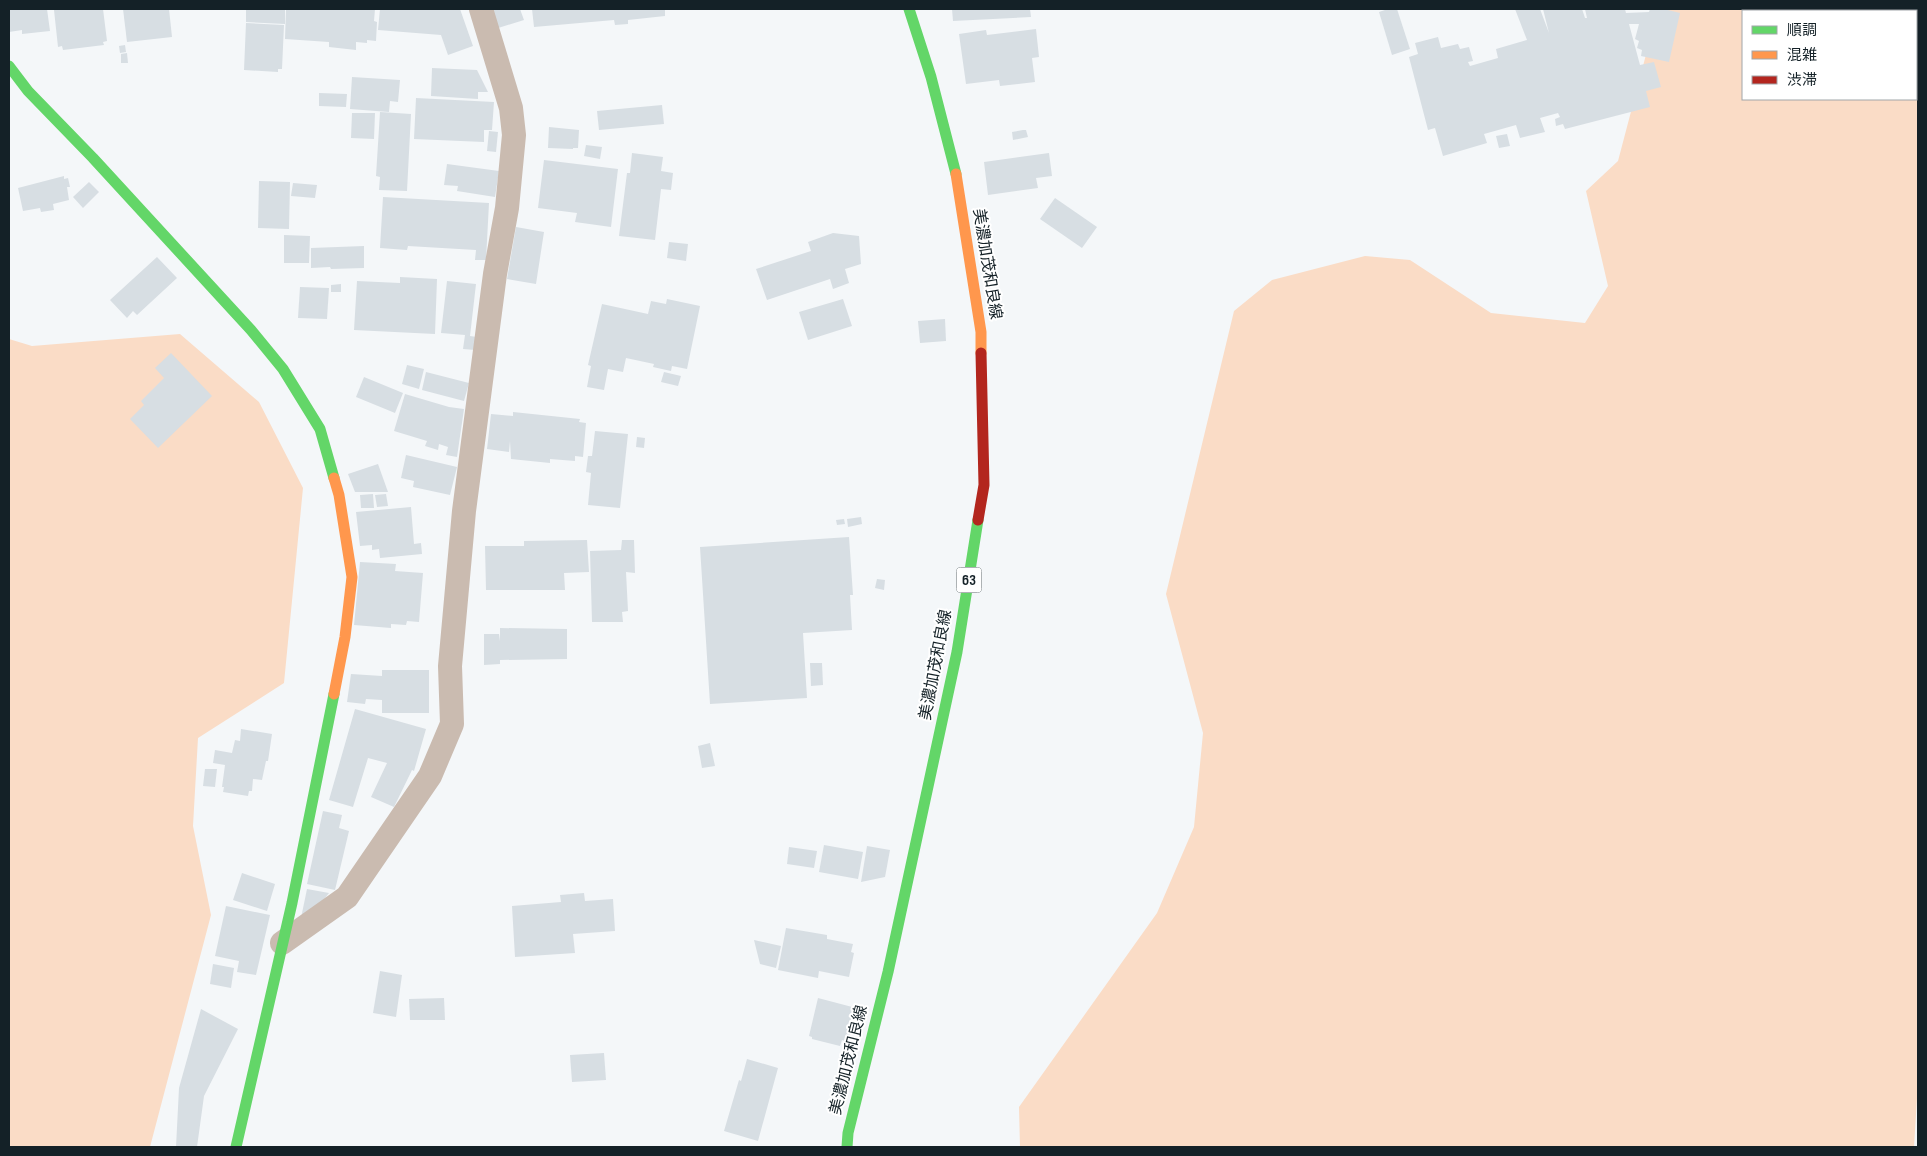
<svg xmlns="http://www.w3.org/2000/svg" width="1927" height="1156" font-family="'Sofia Sans Condensed','Noto Sans JP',sans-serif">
  <rect width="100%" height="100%" fill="#f4f7f9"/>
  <!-- green -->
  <g fill="#fadcc6" fill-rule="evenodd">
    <path d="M 1658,9 L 1918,9 L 1918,1082 L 1914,1147 L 1020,1147 L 1019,1107 L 1157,913 L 1194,827 L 1203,733 L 1166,594 L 1234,311 L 1272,280 L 1365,256 L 1410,260 L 1491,313 L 1585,323 L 1608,286 L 1586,191 L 1618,161 ZM 1743,11 L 1916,11 L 1916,99 L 1743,99 Z"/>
    <path d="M 180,334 L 259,402 L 303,488 L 284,683 L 198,738 L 193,826 L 211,915 L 150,1147 L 9,1147 L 9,339 L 32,346 Z"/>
  </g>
  <!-- building -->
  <g fill="#d7dee3">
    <path d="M 9,9 L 47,9 L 50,31 L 22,34 L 22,30 L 9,32 Z"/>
    <path d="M 66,9 L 103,9 L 107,41 L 103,42 L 104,45 L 63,50 L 62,46 L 58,47 L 54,10 Z"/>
    <path d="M 123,9 L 169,9 L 172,37 L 127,42 Z"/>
    <path d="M 246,9 L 285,9 L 285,24 L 246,22 Z"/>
    <path d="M 286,9 L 375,9 L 374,21 L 377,22 L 376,41 L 367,40 L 367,43 L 356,42 L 356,50 L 329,47 L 329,42 L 285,39 Z"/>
    <path d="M 380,9 L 460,9 L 473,46 L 448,55 L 441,35 L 378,30 Z"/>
    <path d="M 489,9 L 520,9 L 524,20 L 495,29 Z"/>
    <path d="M 532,9 L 665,9 L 665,16 L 628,20 L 628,24 L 615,25 L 614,20 L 534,27 Z"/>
    <path d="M 952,9 L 1030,9 L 1031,17 L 953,21 Z"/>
    <path d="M 1388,9 L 1397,9 L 1410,49 L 1392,55 L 1379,12 Z"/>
    <path d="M 1515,9 L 1540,9 L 1549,33 L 1543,9 L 1582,9 L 1585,18 L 1587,18 L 1585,9 L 1625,9 L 1626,13 L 1649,12 L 1650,9 L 1664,9 L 1680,13 L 1669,62 L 1641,56 L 1642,50 L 1637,48 L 1639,41 L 1635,39 L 1639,24 L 1629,24 L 1640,65 L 1654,62 L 1661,87 L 1646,91 L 1650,107 L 1565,129 L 1563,124 L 1556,126 L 1555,119 L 1560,117 L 1558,113 L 1540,118 L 1545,132 L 1520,138 L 1516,125 L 1484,134 L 1487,143 L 1443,156 L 1435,128 L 1428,130 L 1409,57 L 1418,54 L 1415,43 L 1438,37 L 1441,48 L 1458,44 L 1460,49 L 1469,47 L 1473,61 L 1468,62 L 1470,66 L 1498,58 L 1496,49 L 1527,40 Z"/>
    <path d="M 246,23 L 284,25 L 282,69 L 278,69 L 278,72 L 244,70 Z"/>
    <path d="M 1036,29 L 1039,57 L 1032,58 L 1035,82 L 1000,86 L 999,80 L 966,84 L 959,34 L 986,30 L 987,35 Z"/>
    <path d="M 125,45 L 126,52 L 120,53 L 119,46 Z"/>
    <path d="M 127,53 L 128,63 L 121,63 L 121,54 Z"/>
    <path d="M 432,68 L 477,70 L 488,92 L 478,92 L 478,99 L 431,96 Z"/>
    <path d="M 352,77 L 400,80 L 398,102 L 390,101 L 389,112 L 350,109 Z"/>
    <path d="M 319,93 L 347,94 L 346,107 L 319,106 Z"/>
    <path d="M 416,98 L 494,102 L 492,130 L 484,130 L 484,142 L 414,139 Z"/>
    <path d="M 662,105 L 664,124 L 599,130 L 597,111 Z"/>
    <path d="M 380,112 L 411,114 L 407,191 L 379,190 L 380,177 L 376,176 Z"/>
    <path d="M 352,113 L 375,113 L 374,139 L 351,138 Z"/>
    <path d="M 549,127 L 579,130 L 578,148 L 573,148 L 573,149 L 548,148 Z"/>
    <path d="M 1023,130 L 1026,130 L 1028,137 L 1013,140 L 1012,132 Z"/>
    <path d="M 489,131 L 498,132 L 496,152 L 487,151 Z"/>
    <path d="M 1507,134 L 1510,146 L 1499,148 L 1496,136 Z"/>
    <path d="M 586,145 L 602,147 L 600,159 L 584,156 Z"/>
    <path d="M 632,153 L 663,157 L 661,171 L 673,173 L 671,190 L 661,189 L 655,240 L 619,236 L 627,173 L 630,173 Z"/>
    <path d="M 1049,153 L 1052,176 L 1036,178 L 1038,188 L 988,195 L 984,162 Z"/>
    <path d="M 544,160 L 618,169 L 611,227 L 575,222 L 577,213 L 538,208 Z"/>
    <path d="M 447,164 L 499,171 L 495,197 L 457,191 L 458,186 L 444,185 Z"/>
    <path d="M 64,176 L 64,179 L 68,178 L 70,187 L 67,187 L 69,200 L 53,204 L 54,210 L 41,212 L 40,208 L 23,211 L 18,188 Z"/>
    <path d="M 259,181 L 290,182 L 289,229 L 258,228 Z"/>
    <path d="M 89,182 L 99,192 L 83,208 L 73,197 Z"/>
    <path d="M 293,183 L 317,185 L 315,198 L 291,196 Z"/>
    <path d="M 383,197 L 489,203 L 486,260 L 475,260 L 476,250 L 408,246 L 407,250 L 380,248 Z"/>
    <path d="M 1055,198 L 1097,227 L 1082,248 L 1040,219 Z"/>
    <path d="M 516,227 L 544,232 L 536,284 L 507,279 Z"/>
    <path d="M 833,233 L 859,236 L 861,264 L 845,269 L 849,283 L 833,289 L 830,279 L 767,300 L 756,269 L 811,251 L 808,242 Z"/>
    <path d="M 284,235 L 310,236 L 309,263 L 284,263 Z"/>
    <path d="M 669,242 L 688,244 L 686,261 L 667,258 Z"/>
    <path d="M 364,246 L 364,268 L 331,269 L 330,267 L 311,268 L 311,248 Z"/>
    <path d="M 157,257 L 177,278 L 137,315 L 133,311 L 127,318 L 110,300 Z"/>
    <path d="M 400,277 L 437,279 L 435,334 L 354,330 L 357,281 L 400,283 Z"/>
    <path d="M 447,281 L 476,284 L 470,336 L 477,337 L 475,350 L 463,349 L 465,335 L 441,333 Z"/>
    <path d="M 341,284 L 341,292 L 331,292 L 331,285 Z"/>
    <path d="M 300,287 L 329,288 L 327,319 L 298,318 Z"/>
    <path d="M 667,299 L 700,306 L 687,369 L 672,366 L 671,371 L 653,367 L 654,364 L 626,358 L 623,372 L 608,369 L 604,390 L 587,387 L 591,366 L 588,365 L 602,304 L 648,314 L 651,301 L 666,304 Z"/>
    <path d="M 843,299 L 852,326 L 808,340 L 799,312 Z"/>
    <path d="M 945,319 L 946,341 L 920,343 L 918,321 Z"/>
    <path d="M 171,353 L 212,396 L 158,448 L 130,419 L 144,405 L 141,401 L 164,378 L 155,368 Z"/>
    <path d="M 407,365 L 424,369 L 419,389 L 402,384 Z"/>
    <path d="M 426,372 L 469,383 L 464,401 L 422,390 Z"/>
    <path d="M 664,372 L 681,376 L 678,386 L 661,382 Z"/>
    <path d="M 364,377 L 403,393 L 395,413 L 356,397 Z"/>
    <path d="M 405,394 L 449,407 L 464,409 L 457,457 L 446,455 L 448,447 L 439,444 L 438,450 L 425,446 L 427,441 L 394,431 Z"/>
    <path d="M 513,412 L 580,419 L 579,422 L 586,423 L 583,457 L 575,456 L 575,461 L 550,459 L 550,463 L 511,459 L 510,441 L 509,452 L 487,449 L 491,414 L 513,416 Z"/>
    <path d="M 595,431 L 628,434 L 620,508 L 588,505 L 591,473 L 586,472 L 588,456 L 592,456 Z"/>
    <path d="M 637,437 L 645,438 L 644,448 L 636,447 Z"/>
    <path d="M 406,455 L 457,467 L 450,495 L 413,487 L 414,481 L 401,478 Z"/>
    <path d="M 378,464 L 388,492 L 355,492 L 348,474 Z"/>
    <path d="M 373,494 L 374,508 L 361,508 L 360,495 Z"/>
    <path d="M 386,494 L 388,506 L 377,507 L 375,495 Z"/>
    <path d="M 411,507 L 414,544 L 421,543 L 422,554 L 380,558 L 379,549 L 372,550 L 372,545 L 360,546 L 356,512 Z"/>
    <path d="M 861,517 L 862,524 L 848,527 L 847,519 Z"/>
    <path d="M 844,519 L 845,524 L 837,525 L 836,520 Z"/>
    <path d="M 849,537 L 853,595 L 850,595 L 852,630 L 803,633 L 807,698 L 710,704 L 700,547 Z"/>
    <path d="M 587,540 L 589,572 L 564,573 L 565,590 L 486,590 L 485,546 L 524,546 L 524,541 Z"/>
    <path d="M 622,540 L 634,540 L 635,573 L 626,572 L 628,611 L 622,612 L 623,622 L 592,622 L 590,551 L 621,550 Z"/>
    <path d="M 360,562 L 396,564 L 395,571 L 423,573 L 419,622 L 407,621 L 406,625 L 391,624 L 391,628 L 354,625 Z"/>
    <path d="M 877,579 L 885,580 L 884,590 L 875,588 Z"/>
    <path d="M 500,628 L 567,629 L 567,659 L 500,660 L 500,664 L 484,665 L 484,634 L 499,634 L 500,641 Z"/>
    <path d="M 810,663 L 822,663 L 823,685 L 811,686 Z"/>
    <path d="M 382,670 L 429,670 L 429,713 L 382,713 L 382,700 L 366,699 L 365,704 L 347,702 L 351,674 L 382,676 Z"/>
    <path d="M 355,709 L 426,729 L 414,771 L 412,770 L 394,807 L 371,797 L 387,763 L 368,758 L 353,807 L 329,800 Z"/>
    <path d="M 241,729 L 272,734 L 268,761 L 266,761 L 262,780 L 253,779 L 252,791 L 249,791 L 248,796 L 223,792 L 224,787 L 222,787 L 225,765 L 213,763 L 215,750 L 232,753 L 235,740 L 240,741 Z"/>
    <path d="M 710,743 L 715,766 L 702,768 L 698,746 Z"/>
    <path d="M 205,769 L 217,769 L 215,787 L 203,786 Z"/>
    <path d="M 323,811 L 342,815 L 339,828 L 349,831 L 335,890 L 307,884 Z"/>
    <path d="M 824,845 L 863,852 L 858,879 L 819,872 Z"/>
    <path d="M 867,846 L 890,850 L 885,877 L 861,882 Z"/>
    <path d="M 789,847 L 817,851 L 814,868 L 787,864 Z"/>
    <path d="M 242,873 L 275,884 L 267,911 L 233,900 Z"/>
    <path d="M 307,889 L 329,893 L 308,920 L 301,918 Z"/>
    <path d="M 584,893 L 585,901 L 613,899 L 615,931 L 573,934 L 575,953 L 515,957 L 512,906 L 561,902 L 560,895 Z"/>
    <path d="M 226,906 L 270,915 L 256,975 L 237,972 L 239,961 L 215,956 Z"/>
    <path d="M 786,928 L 827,935 L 827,939 L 853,944 L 851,952 L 854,953 L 849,977 L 819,971 L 818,978 L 778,970 Z"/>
    <path d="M 754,940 L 781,946 L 776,968 L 760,964 Z"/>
    <path d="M 213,964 L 234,968 L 231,988 L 210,984 Z"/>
    <path d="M 380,971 L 402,975 L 396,1017 L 373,1013 Z"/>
    <path d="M 444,998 L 445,1020 L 410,1020 L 409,999 Z"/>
    <path d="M 818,998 L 856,1008 L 848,1042 L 842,1040 L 840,1046 L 812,1039 L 812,1037 L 809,1036 Z"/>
    <path d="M 201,1009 L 238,1029 L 204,1096 L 197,1147 L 176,1147 L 179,1088 Z"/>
    <path d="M 604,1053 L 606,1080 L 572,1082 L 570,1055 Z"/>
    <path d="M 747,1059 L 778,1068 L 758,1141 L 724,1131 L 739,1080 L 741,1081 Z"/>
  </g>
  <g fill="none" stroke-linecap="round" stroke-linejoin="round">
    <!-- street -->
    <path stroke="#cabbb0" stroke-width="24" d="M 282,943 L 347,897 L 430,776 L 452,724 L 450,666 L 464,511 L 495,274 L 507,208 L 514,135 L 511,108 L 481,9"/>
    <!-- fast -->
    <g stroke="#63d668" stroke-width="11">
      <path d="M 909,9 L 931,77 L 956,174"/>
      <path d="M 9,66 L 28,91 L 93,158 L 251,330 L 283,369 L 320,429 L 334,478"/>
      <path d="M 236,1147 L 292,903 L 334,694"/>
      <path d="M 847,1147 L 848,1133 L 888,972 L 957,652 L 978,520"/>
    </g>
    <!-- slow -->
    <g stroke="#ff974d" stroke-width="11">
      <path d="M 956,174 L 981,332 L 981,353"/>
      <path d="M 334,694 L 345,637 L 352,577 L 339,495 L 334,478"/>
    </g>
    <!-- jam -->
    <path stroke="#b3261e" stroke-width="11" d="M 978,520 L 984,485 L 981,353"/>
  </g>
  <g text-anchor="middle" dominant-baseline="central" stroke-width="4" stroke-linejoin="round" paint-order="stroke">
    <!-- shield labels -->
    <rect fill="#fff" stroke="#5a6468" stroke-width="1" x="956.5" y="567.5" width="25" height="25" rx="4"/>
    <g font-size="15" font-weight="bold" fill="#142127">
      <text x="969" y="580">63</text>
    </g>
    <!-- street labels -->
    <g font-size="16" fill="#142127" stroke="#fff">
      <text transform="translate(987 264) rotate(81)">美濃加茂和良線</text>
      <text transform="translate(936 665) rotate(-79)">美濃加茂和良線</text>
      <text transform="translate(849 1060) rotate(-76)">美濃加茂和良線</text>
    </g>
  </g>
  <!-- border -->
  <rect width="1927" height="1156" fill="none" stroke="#142127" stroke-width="20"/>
  <!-- legend -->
  <rect x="1742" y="10" width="175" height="90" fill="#ffffff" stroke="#a1a6a9"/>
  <rect x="1752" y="26" width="25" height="8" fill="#63d668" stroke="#a1a6a9"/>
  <text x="1787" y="35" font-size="15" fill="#142127">順調</text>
  <rect x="1752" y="51" width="25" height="8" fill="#ff974d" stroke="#a1a6a9"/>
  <text x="1787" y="60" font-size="15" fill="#142127">混雑</text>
  <rect x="1752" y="76" width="25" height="8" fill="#b3261e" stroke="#a1a6a9"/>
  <text x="1787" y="85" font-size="15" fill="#142127">渋滞</text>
</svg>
